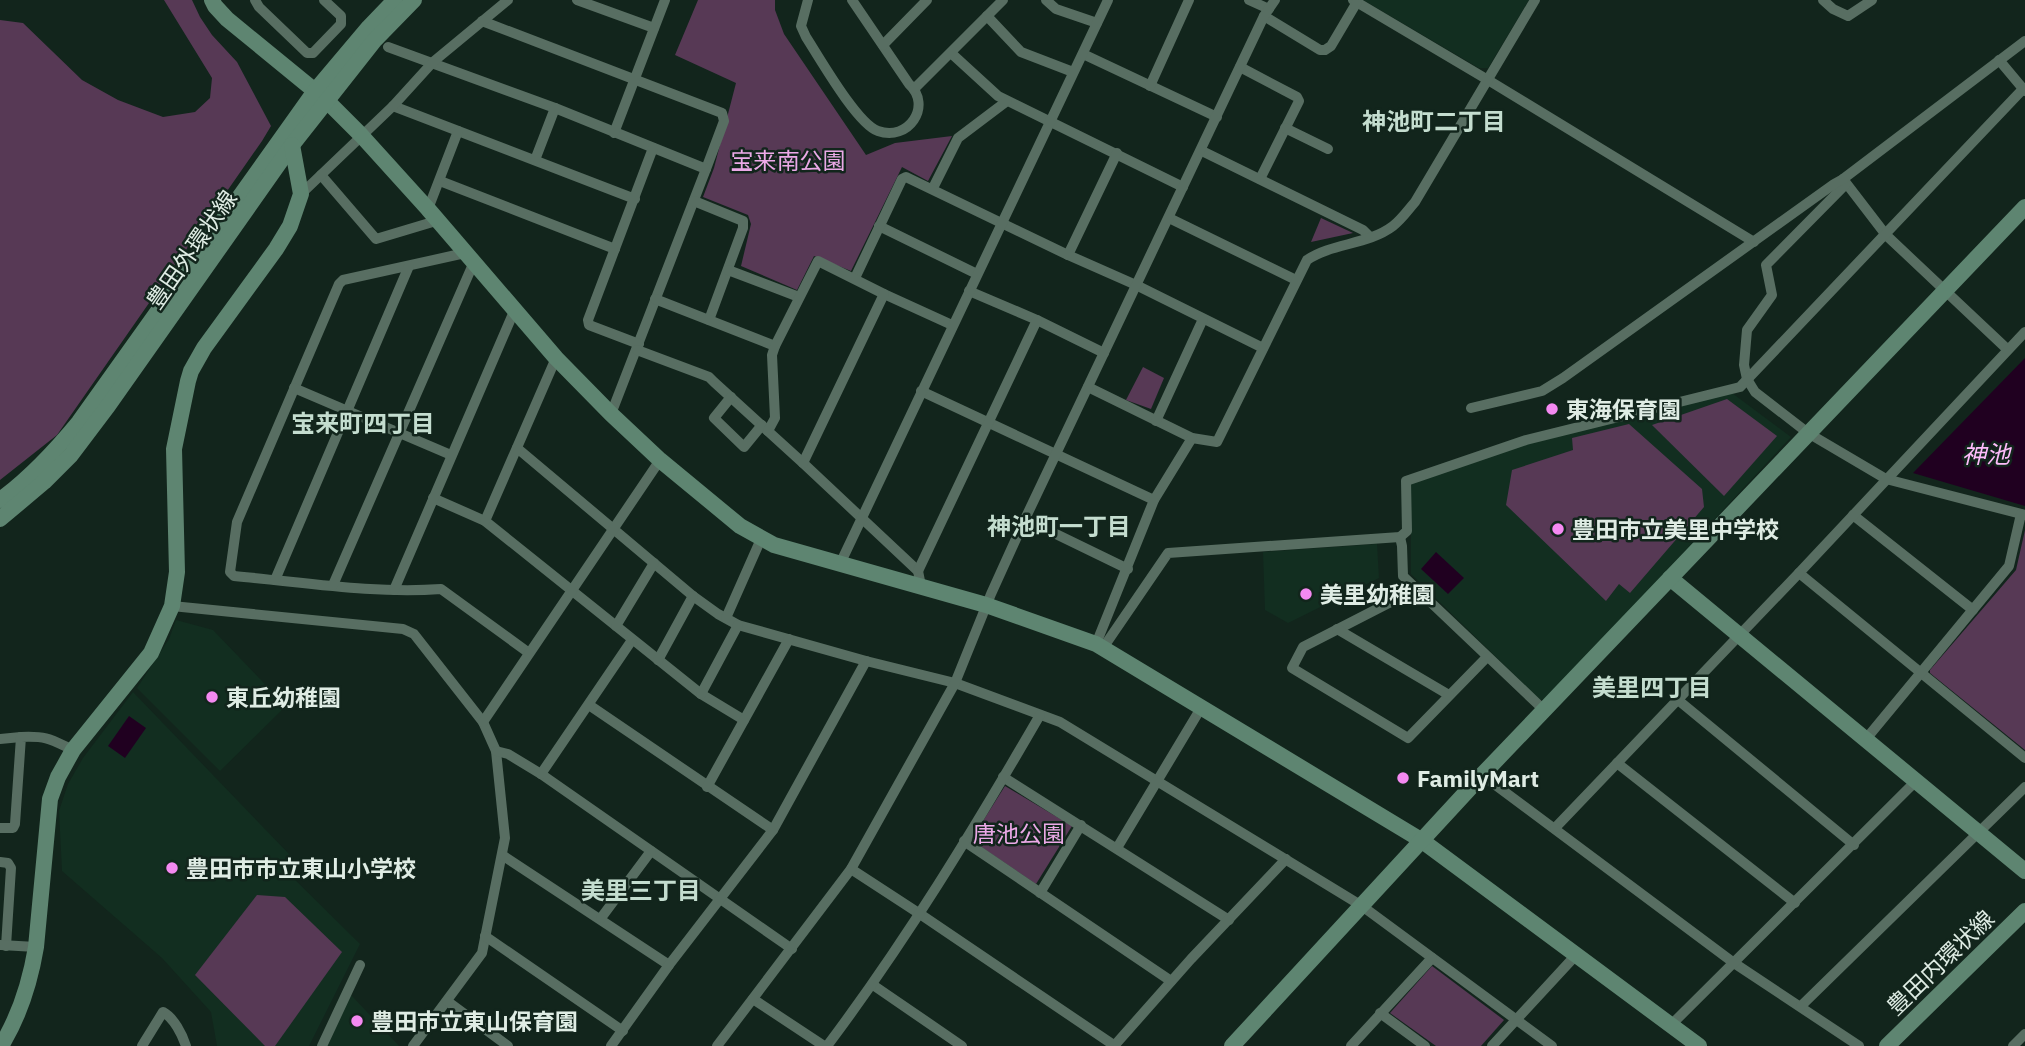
<svg xmlns="http://www.w3.org/2000/svg" width="2025" height="1046" font-family="'IBM Plex Sans','Noto Sans JP',sans-serif">
  <rect width="100%" height="100%" fill="#12251c"/>
  <!-- built -->
  <g fill="#122e20">
    <path d="M 1363,0 L 1529,0 L 1488,68 L 1479,68 Z"/>
    <path d="M 1732,393 L 1791,437 L 1549,697 L 1540,700 L 1411,574 L 1411,483 L 1526,443 Z"/>
    <path d="M 1377,544 L 1379,578 L 1288,623 L 1265,610 L 1263,552 Z"/>
    <path d="M 176,620 L 213,630 L 286,706 L 220,771 L 137,688 L 169,639 Z"/>
    <path d="M 133,692 L 289,854 L 280,865 L 360,944 L 309,1046 L 217,1046 L 211,1012 L 162,958 L 62,871 L 59,811 L 68,784 L 83,758 Z"/>
    <path d="M 351,995 L 399,1046 L 327,1046 Z"/>
  </g>
  <!-- green -->
  <g fill="#573955">
    <path d="M 164,0 L 192,0 L 200,17 L 212,35 L 237,62 L 271,126 L 262,141 L 57,435 L 0,480 L 0,20 L 23,23 L 82,80 L 118,100 L 163,117 L 195,112 L 210,98 L 212,78 Z"/>
    <path d="M 698,0 L 775,0 L 775,10 L 784,34 L 866,155 L 895,143 L 952,136 L 928,181 L 902,167 L 851,271 L 814,256 L 797,290 L 741,266 L 751,224 L 748,215 L 703,197 L 714,168 L 736,83 L 675,55 Z"/>
    <path d="M 1321,218 L 1353,233 L 1311,242 Z"/>
    <path d="M 1143,367 L 1164,378 L 1151,409 L 1126,400 Z"/>
    <path d="M 1727,399 L 1777,436 L 1724,496 L 1652,425 Z"/>
    <path d="M 1629,424 L 1702,489 L 1704,507 L 1630,593 L 1619,584 L 1606,601 L 1506,505 L 1512,470 L 1573,450 L 1572,438 Z"/>
    <path d="M 2025,530 L 2025,750 L 1930,673 L 1930,670 L 2016,570 Z"/>
    <path d="M 1005,786 L 1072,826 L 1036,884 L 971,840 Z"/>
    <path d="M 257,895 L 285,897 L 342,952 L 275,1046 L 265,1046 L 195,975 Z"/>
    <path d="M 1432,966 L 1504,1020 L 1481,1046 L 1436,1046 L 1390,1013 Z"/>
  </g>
  <!-- water -->
  <g fill="#200020">
    <path d="M 2025,358 L 2025,506 L 1913,473 Z"/>
    <path d="M 1436,552 L 1464,578 L 1448,594 L 1421,569 Z"/>
    <path d="M 129,716 L 146,728 L 125,758 L 108,746 Z"/>
  </g>
  <g fill="none" stroke-linecap="round" stroke-linejoin="round">
    <!-- street -->
    <g stroke="#586e62" stroke-width="10">
      <path d="M 255,0 L 259,7 L 307,53 L 313,53 L 341,24 L 341,16 L 324,0"/>
      <path d="M 577,0 L 654,28"/>
      <path d="M 808,0 L 801,26 L 806,37 C 819,57 857,124 878,131 C 908,142 933,106 909,84 L 852,0"/>
      <path d="M 1046,0 L 1056,9 L 1097,23"/>
      <path d="M 1249,0 L 1269,9"/>
      <path d="M 1353,0 L 1488,80 L 1754,242"/>
      <path d="M 1823,0 L 1833,9 L 1848,16 L 1872,0"/>
      <path d="M 987,16 L 1021,52 L 1073,72"/>
      <path d="M 1264,16 L 1320,50 L 1325,50 L 1331,46 L 1357,2"/>
      <path d="M 482,21 L 722,113 L 724,121 L 706,169"/>
      <path d="M 883,45 L 927,0"/>
      <path d="M 388,47 L 555,108 L 706,169 L 611,414"/>
      <path d="M 951,53 L 998,96 L 1183,187"/>
      <path d="M 1083,54 L 1217,117"/>
      <path d="M 1999,60 L 2025,91"/>
      <path d="M 1240,67 L 1297,97 L 1299,101 L 1260,179"/>
      <path d="M 1150,86 L 1189,0"/>
      <path d="M 914,89 L 1003,0"/>
      <path d="M 393,106 L 635,199"/>
      <path d="M 1285,128 L 1328,149"/>
      <path d="M 614,133 L 665,0"/>
      <path d="M 1202,151 L 1363,230 L 1370,237"/>
      <path d="M 535,160 L 555,108"/>
      <path d="M 321,175 L 376,239 L 436,221"/>
      <path d="M 1843,179 L 1886,235 L 2007,349"/>
      <path d="M 440,181 L 615,249"/>
      <path d="M 1846,184 L 1766,265 L 1772,295 L 1747,330 L 1744,365 L 1747,379 L 1755,392 L 1808,433 L 1886,479 L 2025,515"/>
      <path d="M 933,188 L 958,138 L 1007,101"/>
      <path d="M 301,194 L 393,106 L 433,62 L 508,0"/>
      <path d="M 694,201 L 743,221 L 743,228 L 709,320"/>
      <path d="M 428,209 L 458,131"/>
      <path d="M 1169,218 L 1296,280"/>
      <path d="M 879,226 L 977,274"/>
      <path d="M 465,253 L 343,280 L 339,284 L 237,522 L 230,572 L 234,576 C 303,582 373,594 441,589 L 529,653"/>
      <path d="M 1068,255 L 1117,153"/>
      <path d="M 728,270 L 799,297"/>
      <path d="M 855,278 L 902,179 L 906,177 L 1068,255 L 1136,285 L 1263,348"/>
      <path d="M 969,291 L 1037,320 L 1104,353"/>
      <path d="M 655,299 L 775,346"/>
      <path d="M 639,344 L 589,325 L 588,320 L 653,148"/>
      <path d="M 637,350 L 709,377 L 714,382 L 803,463 L 918,571 L 921,586"/>
      <path d="M 1088,387 L 1192,438 L 1217,442 L 1307,260 C 1332,243 1368,245 1393,226 C 1402,219 1408,210 1415,202 L 1535,0"/>
      <path d="M 294,388 L 451,455"/>
      <path d="M 921,391 L 1154,500"/>
      <path d="M 731,397 L 714,418 L 744,447 L 762,425"/>
      <path d="M 1471,408 L 1542,391 L 1563,378 L 1834,184 L 1843,179 L 2025,41"/>
      <path d="M 1156,421 L 1203,319"/>
      <path d="M 768,431 L 775,418 L 772,355 L 775,346 L 818,261 L 884,294 L 952,325"/>
      <path d="M 517,448 L 693,596 L 718,614 L 738,625 L 866,661 L 955,683 L 1060,722 L 1362,906 L 1552,1046"/>
      <path d="M 803,463 L 884,294"/>
      <path d="M 433,498 L 485,521 L 701,694 L 744,720"/>
      <path d="M 1853,515 L 1973,610"/>
      <path d="M 1025,519 L 1128,569"/>
      <path d="M 485,521 L 556,358"/>
      <path d="M 1400,537 L 1402,546 L 1403,576 L 1544,710"/>
      <path d="M 840,564 L 1108,0"/>
      <path d="M 918,571 L 1037,320"/>
      <path d="M 1799,573 L 2025,758"/>
      <path d="M 275,580 L 409,266"/>
      <path d="M 333,585 L 474,262"/>
      <path d="M 1416,589 L 1303,647 L 1292,668 L 1408,738 L 1487,657"/>
      <path d="M 394,590 L 515,309"/>
      <path d="M 172,606 L 403,629 L 414,634 L 483,722 L 496,751 L 505,838 L 482,953 L 413,1046"/>
      <path d="M 726,618 L 761,539"/>
      <path d="M 616,626 L 654,563"/>
      <path d="M 1337,629 L 1449,695"/>
      <path d="M 1096,644 L 1154,500 L 1192,438"/>
      <path d="M 1103,648 L 1168,553 L 1400,537 L 1407,531 L 1406,481 L 1526,440 L 1740,387 L 2023,89"/>
      <path d="M 658,660 L 693,596"/>
      <path d="M 701,694 L 738,625"/>
      <path d="M 1678,700 L 1854,845"/>
      <path d="M 589,705 L 773,830"/>
      <path d="M 483,722 L 660,460"/>
      <path d="M 0,739 L 21,737"/>
      <path d="M 1866,739 L 2009,566 L 2021,514"/>
      <path d="M 496,751 L 508,754 L 541,774 L 792,949"/>
      <path d="M 1617,763 L 1795,903"/>
      <path d="M 541,774 L 632,640"/>
      <path d="M 1482,775 L 1734,963 L 1859,1046"/>
      <path d="M 1003,777 L 1229,920"/>
      <path d="M 707,787 L 789,639"/>
      <path d="M 0,828 L 13,828 L 15,824 L 21,737 C 48,736 50,739 73,750"/>
      <path d="M 1555,828 L 1799,573 L 2025,332"/>
      <path d="M 964,841 L 1171,981"/>
      <path d="M 1117,848 L 1201,708"/>
      <path d="M 502,855 L 669,965"/>
      <path d="M 0,862 L 8,863 L 11,868 L 6,946"/>
      <path d="M 851,869 L 920,914 L 1115,1046"/>
      <path d="M 1040,893 L 1081,825"/>
      <path d="M 601,918 L 651,851"/>
      <path d="M 485,936 L 623,1031"/>
      <path d="M 1,945 L 36,947"/>
      <path d="M 873,985 L 962,1046"/>
      <path d="M 753,999 L 824,1046"/>
      <path d="M 447,1001 L 508,1046"/>
      <path d="M 1801,1006 L 2025,787"/>
      <path d="M 1380,1013 L 1425,1046"/>
      <path d="M 1671,1025 L 1916,781"/>
      <path d="M 142,1046 L 163,1012 C 174,1018 182,1034 186,1046"/>
      <path d="M 322,1046 L 360,965"/>
      <path d="M 611,1046 L 669,965 L 773,830 L 866,661"/>
      <path d="M 717,1046 L 851,869 L 955,683 L 991,594 L 1025,519 L 1264,16 L 1275,0"/>
      <path d="M 827,1046 C 906,941 974,829 1040,715"/>
      <path d="M 1114,1046 L 1191,959 L 1286,859"/>
      <path d="M 1351,1046 L 1432,958"/>
      <path d="M 1492,1046 L 1576,955"/>
      <path d="M 2013,1046 L 2025,1034"/>
    </g>
    <!-- secondary -->
    <g stroke="#5e8571" stroke-width="16">
      <path d="M 212,0 L 215,6 L 227,19 L 326,100 L 361,135 L 428,209 L 556,358 L 611,414 L 660,460 L 740,526 L 774,545 L 986,605 L 1096,644 L 1421,840 L 1699,1046"/>
      <path d="M 0,500 C 30,478 56,450 79,422 L 315,91 L 369,27 L 395,0"/>
      <path d="M 0,519 L 44,482 L 71,455 L 108,406 L 292,145 L 374,41 L 414,0"/>
      <path d="M 1670,578 L 2025,871"/>
      <path d="M 1,1046 C 20,1015 30,983 36,947 L 50,799 L 58,777 L 73,750 L 151,653 L 172,606 L 177,572 L 174,449 L 188,381 L 191,371 L 204,348 L 276,249 L 290,226 L 301,194 L 292,145"/>
      <path d="M 1232,1046 L 1482,775 L 2025,207"/>
      <path d="M 1887,1046 L 2025,911"/>
    </g>
  </g>
  <!-- markers -->
  <g fill="#f489f1" stroke="#12251c" stroke-width="2.5">
    <circle cx="1552" cy="409" r="7"/>
    <circle cx="1558" cy="529" r="7"/>
    <circle cx="1306" cy="594" r="7"/>
    <circle cx="212" cy="697" r="7"/>
    <circle cx="1403" cy="778" r="7"/>
    <circle cx="172" cy="868" r="7"/>
    <circle cx="357" cy="1021" r="7"/>
  </g>
  <g text-anchor="middle" dominant-baseline="central" stroke-width="5" stroke-linejoin="round" paint-order="stroke">
    <!-- park labels -->
    <g font-size="23" fill="#eba9e7" stroke="#12251c">
      <text x="788" y="160">宝来南公園</text>
      <text x="1019" y="833">唐池公園</text>
    </g>
    <!-- street labels -->
    <g font-size="23" fill="#dfece4" stroke="#12251c">
      <text transform="translate(191 249) rotate(-55)">豊田外環状線</text>
      <text transform="translate(1940 962) rotate(-44)">豊田内環状線</text>
    </g>
    <!-- poi labels -->
    <g font-size="23" font-weight="bold" fill="#dfece4" stroke="#12251c" text-anchor="start">
      <text x="1566" y="409">東海保育園</text>
      <text x="1572" y="529">豊田市立美里中学校</text>
      <text x="1320" y="594">美里幼稚園</text>
      <text x="226" y="697">東丘幼稚園</text>
      <text x="1417" y="778">FamilyMart</text>
      <text x="186" y="868">豊田市市立東山小学校</text>
      <text x="371" y="1021">豊田市立東山保育園</text>
    </g>
    <!-- neighbourhood labels -->
    <g font-size="24" font-weight="bold" fill="#c4ddcf" stroke="#12251c">
      <text x="1434" y="121">神池町二丁目</text>
      <text x="363" y="423">宝来町四丁目</text>
      <text x="1059" y="526">神池町一丁目</text>
      <text x="1652" y="687">美里四丁目</text>
      <text x="641" y="890">美里三丁目</text>
    </g>
    <!-- water labels -->
    <g font-size="24" font-style="italic" fill="#fdbbfa" stroke="#12251c">
      <text x="1986" y="454">神池</text>
    </g>
  </g>
</svg>
